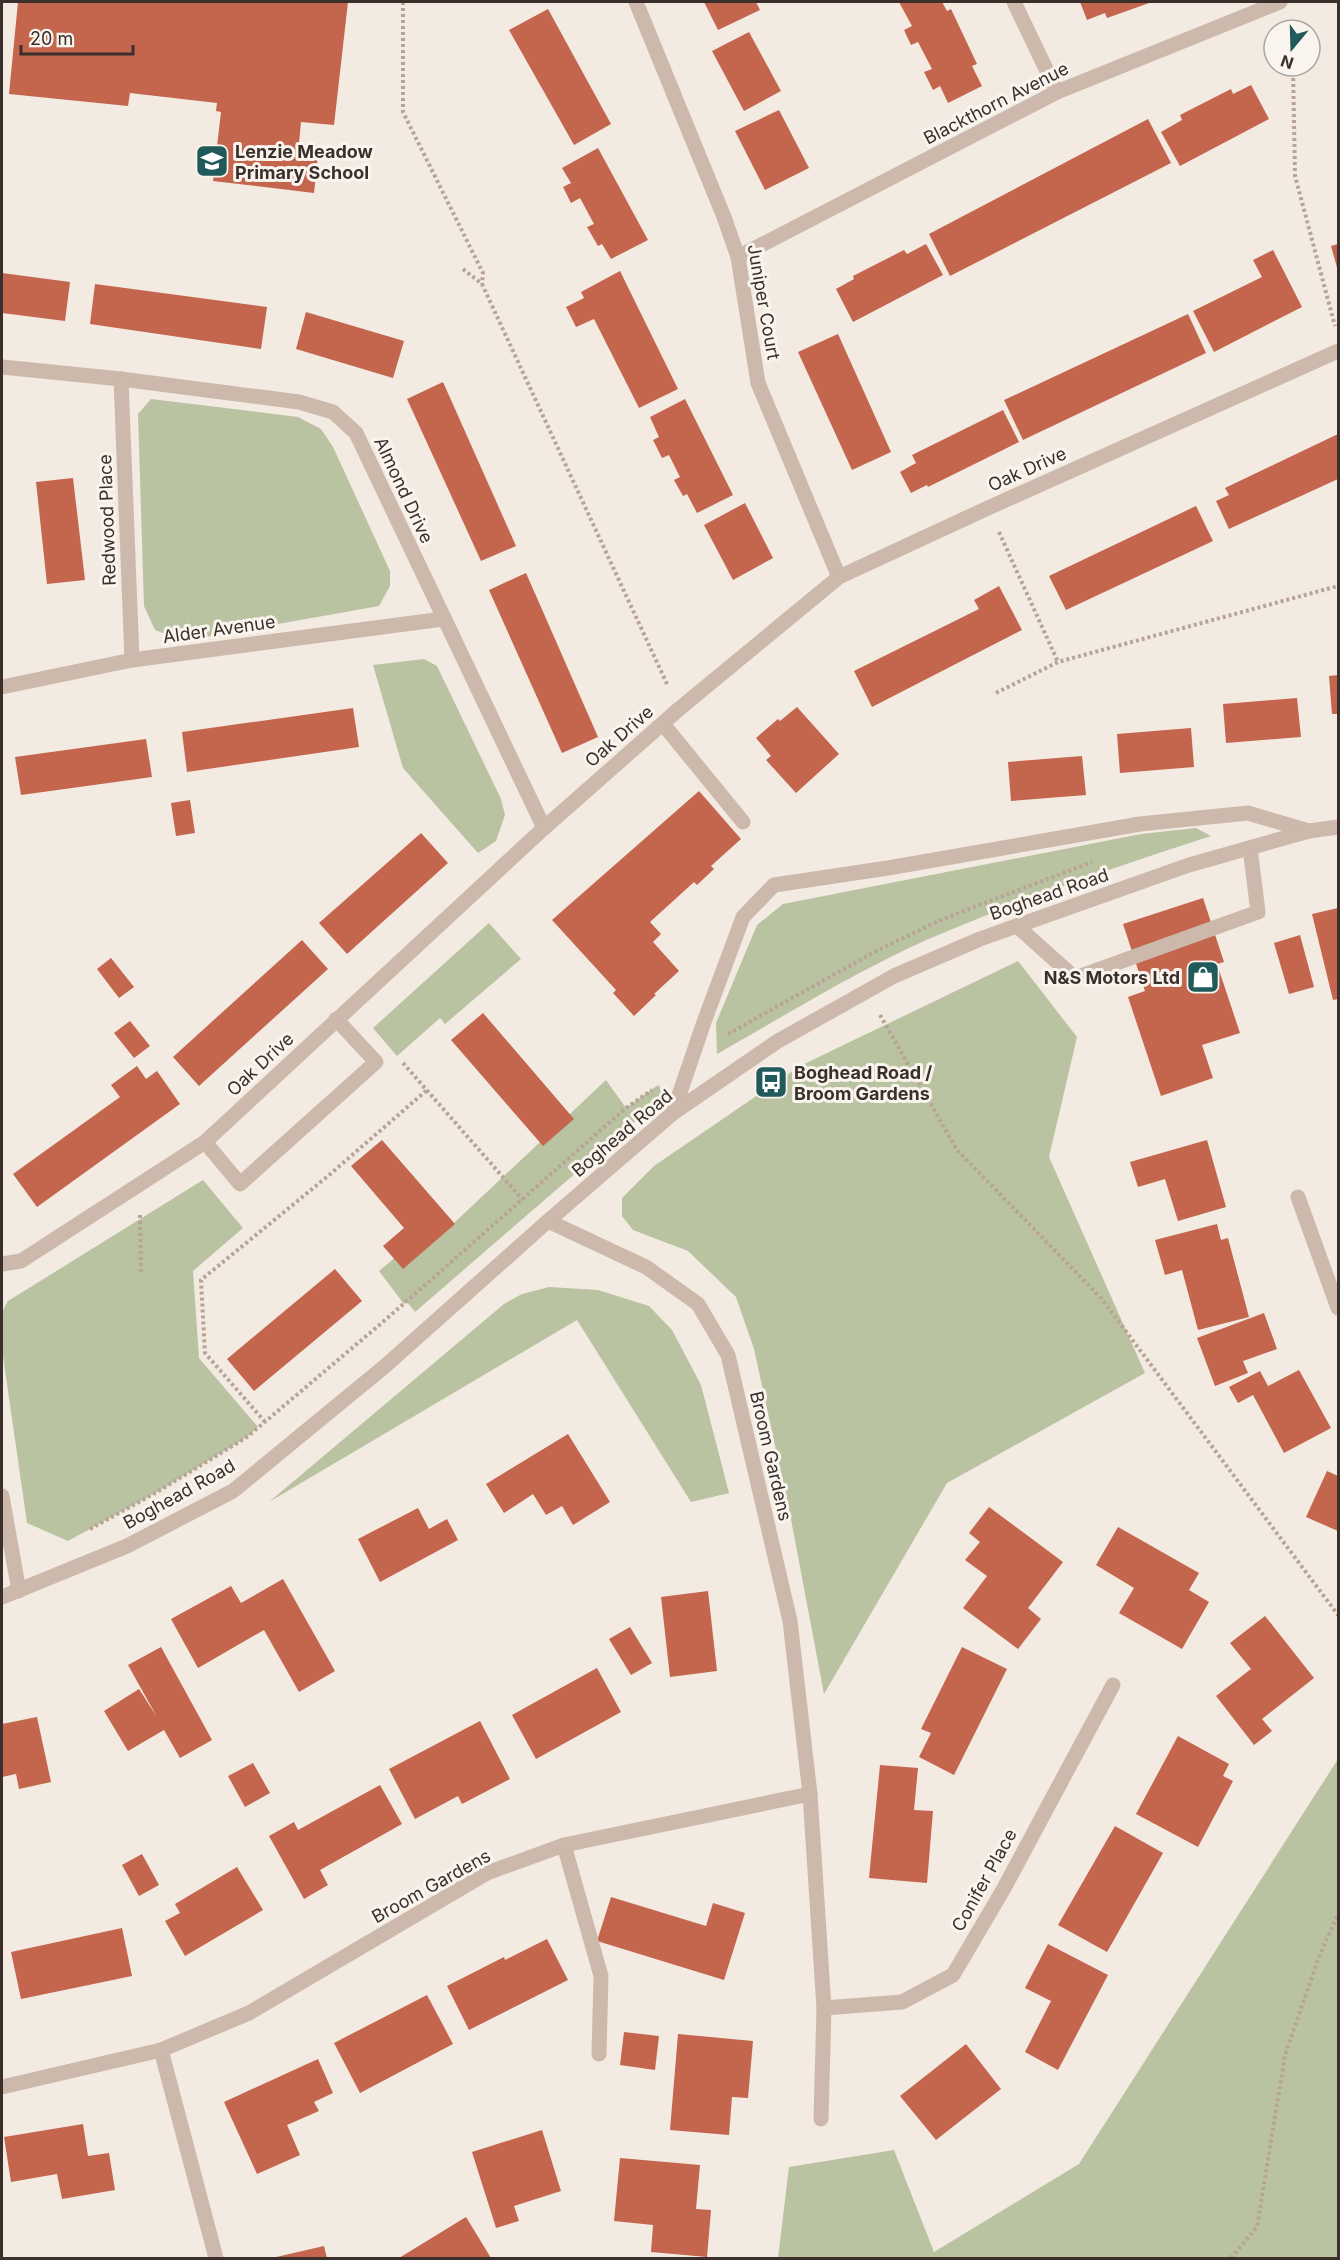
<svg xmlns="http://www.w3.org/2000/svg" width="1340" height="2260" font-family="Inter,sans-serif">
  <rect width="100%" height="100%" fill="#f3eae1"/>
  <!-- green -->
  <g fill="#b9c2a1">
    <path d="M 151,399 L 298,417 L 321,429 L 333,447 L 390,571 L 390,586 L 379,606 L 183,641 L 155,630 L 144,606 L 138,414 Z"/>
    <path d="M 424,659 L 437,666 L 501,799 L 505,815 L 496,841 L 478,853 L 403,768 L 373,665 Z"/>
    <path d="M 1196,828 L 1211,836 C 1123,864 1035,895 950,930 C 869,963 793,1011 717,1054 L 716,1023 L 757,925 L 783,904 L 1141,834 Z"/>
    <path d="M 489,923 L 521,959 L 445,1024 L 440,1018 L 397,1056 L 373,1028 Z"/>
    <path d="M 1018,961 L 1077,1037 L 1049,1157 L 1145,1373 L 947,1483 L 824,1694 L 790,1514 L 754,1349 L 736,1297 L 688,1251 L 633,1230 L 622,1216 L 622,1198 L 654,1166 L 800,1066 Z"/>
    <path d="M 606,1080 L 626,1108 L 658,1085 L 666,1095 L 415,1312 L 407,1302 L 404,1304 L 379,1271 L 446,1215 L 454,1223 Z"/>
    <path d="M 203,1180 L 243,1228 L 193,1271 L 199,1358 L 258,1427 L 247,1437 L 157,1492 L 68,1541 L 27,1523 L 2,1349 L 2,1312 L 8,1301 Z"/>
    <path d="M 549,1287 L 598,1290 L 649,1306 L 672,1330 L 701,1385 L 729,1493 L 691,1502 L 577,1320 L 269,1502 L 504,1304 L 522,1294 Z"/>
    <path d="M 1338,1759 L 1338,2258 L 778,2258 L 789,2167 L 894,2150 L 934,2252 L 1079,2164 Z"/>
  </g>
  <!-- building -->
  <g fill="#c4654e">
    <path d="M 18,2 L 348,2 L 334,125 L 301,122 L 299,143 L 319,146 L 314,193 L 213,181 L 221,112 L 216,111 L 217,103 L 130,93 L 128,106 L 9,94 Z"/>
    <path d="M 704,2 L 756,2 L 760,10 L 718,30 Z"/>
    <path d="M 899,2 L 942,2 L 947,11 L 951,9 L 977,64 L 972,66 L 982,86 L 948,103 L 940,86 L 933,90 L 924,72 L 932,69 L 918,42 L 911,45 L 904,30 L 912,26 Z"/>
    <path d="M 1080,2 L 1152,2 L 1107,18 L 1105,13 L 1087,20 Z"/>
    <path d="M 548,9 L 611,124 L 574,145 L 509,30 Z"/>
    <path d="M 749,32 L 781,91 L 744,111 L 712,51 Z"/>
    <path d="M 1251,85 L 1269,119 L 1180,166 L 1161,132 L 1182,120 L 1180,115 L 1231,89 L 1233,94 Z"/>
    <path d="M 779,110 L 809,168 L 765,190 L 735,131 Z"/>
    <path d="M 1148,119 L 1171,163 L 950,276 L 929,234 Z"/>
    <path d="M 598,148 L 648,240 L 611,259 L 602,244 L 598,246 L 587,227 L 594,224 L 580,198 L 571,203 L 563,187 L 571,183 L 562,168 Z"/>
    <path d="M 926,244 L 943,275 L 853,322 L 836,289 L 854,279 L 853,276 L 904,250 L 907,254 Z"/>
    <path d="M 1338,244 L 1338,271 L 1331,246 Z"/>
    <path d="M 1273,250 L 1302,307 L 1214,352 L 1193,311 L 1262,277 L 1253,260 Z"/>
    <path d="M 620,271 L 678,389 L 639,408 L 594,319 L 576,327 L 566,307 L 584,298 L 581,292 Z"/>
    <path d="M 2,273 L 70,282 L 65,321 L 2,313 Z"/>
    <path d="M 95,284 L 267,307 L 261,349 L 90,324 Z"/>
    <path d="M 306,312 L 404,341 L 393,378 L 296,349 Z"/>
    <path d="M 1188,314 L 1206,353 L 1023,440 L 1004,400 Z"/>
    <path d="M 838,334 L 891,452 L 852,470 L 798,352 Z"/>
    <path d="M 443,382 L 516,546 L 481,561 L 407,399 Z"/>
    <path d="M 685,399 L 733,495 L 697,513 L 687,494 L 683,496 L 674,480 L 680,477 L 669,455 L 662,458 L 653,440 L 659,437 L 650,417 Z"/>
    <path d="M 1003,410 L 1019,442 L 928,487 L 927,485 L 911,493 L 900,472 L 916,463 L 912,455 Z"/>
    <path d="M 1338,434 L 1338,479 L 1229,529 L 1216,501 L 1229,495 L 1225,488 Z"/>
    <path d="M 73,478 L 85,580 L 47,584 L 36,482 Z"/>
    <path d="M 745,503 L 773,558 L 733,580 L 704,525 Z"/>
    <path d="M 1196,506 L 1213,541 L 1066,610 L 1049,576 Z"/>
    <path d="M 526,573 L 598,737 L 562,753 L 489,590 Z"/>
    <path d="M 999,586 L 1022,630 L 872,707 L 854,671 L 979,609 L 974,600 Z"/>
    <path d="M 1338,675 L 1338,714 L 1332,714 L 1329,676 Z"/>
    <path d="M 1297,698 L 1301,737 L 1226,743 L 1223,704 Z"/>
    <path d="M 797,707 L 839,754 L 796,793 L 766,760 L 771,756 L 756,738 L 778,719 L 780,721 Z"/>
    <path d="M 353,708 L 359,747 L 187,772 L 182,732 Z"/>
    <path d="M 1191,728 L 1194,767 L 1120,773 L 1117,734 Z"/>
    <path d="M 146,739 L 152,777 L 21,795 L 15,757 Z"/>
    <path d="M 1082,756 L 1086,795 L 1011,801 L 1008,762 Z"/>
    <path d="M 699,791 L 741,839 L 711,866 L 714,869 L 697,885 L 694,882 L 650,922 L 661,934 L 653,942 L 679,971 L 654,994 L 656,995 L 634,1016 L 613,993 L 616,990 L 552,920 Z"/>
    <path d="M 190,800 L 195,833 L 176,836 L 171,803 Z"/>
    <path d="M 421,833 L 448,863 L 347,954 L 319,923 Z"/>
    <path d="M 1203,898 L 1224,962 L 1217,964 L 1240,1033 L 1202,1045 L 1213,1078 L 1161,1096 L 1128,997 L 1145,991 L 1123,924 Z"/>
    <path d="M 1338,908 L 1338,999 L 1333,1000 L 1312,914 Z"/>
    <path d="M 1300,935 L 1314,987 L 1289,994 L 1274,943 Z"/>
    <path d="M 302,940 L 328,969 L 199,1086 L 173,1057 Z"/>
    <path d="M 111,958 L 134,987 L 119,998 L 97,969 Z"/>
    <path d="M 483,1013 L 574,1119 L 543,1146 L 451,1040 Z"/>
    <path d="M 130,1021 L 150,1046 L 134,1058 L 114,1033 Z"/>
    <path d="M 137,1066 L 146,1079 L 157,1071 L 180,1104 L 37,1207 L 13,1174 L 120,1097 L 111,1085 Z"/>
    <path d="M 382,1140 L 455,1224 L 403,1269 L 383,1246 L 404,1228 L 351,1166 Z"/>
    <path d="M 1207,1140 L 1226,1207 L 1178,1221 L 1165,1179 L 1138,1187 L 1130,1162 Z"/>
    <path d="M 1217,1224 L 1221,1240 L 1228,1238 L 1249,1317 L 1198,1330 L 1182,1270 L 1165,1275 L 1155,1240 Z"/>
    <path d="M 335,1269 L 362,1301 L 254,1391 L 227,1359 Z"/>
    <path d="M 1264,1313 L 1277,1349 L 1243,1361 L 1248,1373 L 1215,1386 L 1197,1338 Z"/>
    <path d="M 1299,1370 L 1331,1428 L 1284,1453 L 1253,1395 L 1238,1403 L 1229,1387 L 1260,1371 L 1268,1386 Z"/>
    <path d="M 568,1434 L 610,1502 L 573,1525 L 562,1506 L 546,1515 L 533,1494 L 504,1513 L 486,1484 Z"/>
    <path d="M 1327,1471 L 1338,1476 L 1338,1531 L 1306,1517 Z"/>
    <path d="M 989,1507 L 1063,1562 L 1028,1608 L 1041,1619 L 1018,1649 L 963,1608 L 987,1576 L 965,1560 L 980,1542 L 969,1533 Z"/>
    <path d="M 418,1508 L 429,1529 L 447,1519 L 458,1540 L 380,1582 L 358,1539 Z"/>
    <path d="M 1118,1527 L 1199,1573 L 1189,1590 L 1209,1602 L 1182,1649 L 1119,1613 L 1134,1588 L 1096,1565 Z"/>
    <path d="M 283,1579 L 335,1671 L 299,1692 L 264,1630 L 198,1668 L 171,1619 L 231,1586 L 241,1603 Z"/>
    <path d="M 708,1591 L 717,1671 L 670,1677 L 661,1597 Z"/>
    <path d="M 1265,1616 L 1314,1678 L 1262,1719 L 1272,1731 L 1254,1745 L 1216,1696 L 1251,1669 L 1230,1643 Z"/>
    <path d="M 630,1627 L 652,1663 L 631,1675 L 609,1639 Z"/>
    <path d="M 161,1647 L 212,1740 L 180,1758 L 164,1730 L 128,1751 L 104,1711 L 139,1689 L 157,1717 L 128,1665 Z"/>
    <path d="M 962,1647 L 1007,1669 L 954,1775 L 919,1757 L 931,1733 L 921,1729 Z"/>
    <path d="M 597,1668 L 621,1712 L 536,1759 L 512,1715 Z"/>
    <path d="M 37,1717 L 51,1782 L 19,1789 L 16,1774 L 2,1777 L 2,1724 Z"/>
    <path d="M 480,1721 L 510,1779 L 462,1804 L 458,1796 L 415,1819 L 389,1769 Z"/>
    <path d="M 1178,1736 L 1229,1764 L 1223,1776 L 1233,1781 L 1198,1847 L 1136,1814 Z"/>
    <path d="M 253,1763 L 270,1793 L 245,1807 L 228,1776 Z"/>
    <path d="M 880,1765 L 918,1768 L 914,1810 L 933,1811 L 927,1883 L 869,1878 Z"/>
    <path d="M 380,1785 L 402,1824 L 320,1870 L 328,1885 L 304,1899 L 269,1836 L 294,1822 L 298,1830 Z"/>
    <path d="M 1115,1826 L 1163,1853 L 1107,1952 L 1058,1925 Z"/>
    <path d="M 142,1854 L 159,1885 L 139,1896 L 122,1865 Z"/>
    <path d="M 237,1867 L 263,1910 L 185,1956 L 165,1921 L 180,1913 L 175,1904 Z"/>
    <path d="M 611,1897 L 706,1926 L 713,1903 L 745,1913 L 724,1980 L 597,1941 Z"/>
    <path d="M 122,1928 L 132,1976 L 21,1999 L 11,1952 Z"/>
    <path d="M 547,1939 L 568,1980 L 469,2030 L 447,1986 L 504,1957 L 505,1960 Z"/>
    <path d="M 1048,1944 L 1108,1975 L 1058,2070 L 1025,2052 L 1051,2001 L 1025,1988 Z"/>
    <path d="M 427,1995 L 453,2044 L 360,2093 L 334,2043 Z"/>
    <path d="M 624,2032 L 659,2036 L 655,2070 L 620,2065 Z"/>
    <path d="M 678,2034 L 753,2041 L 748,2098 L 732,2097 L 729,2135 L 670,2130 Z"/>
    <path d="M 966,2044 L 1001,2089 L 936,2140 L 900,2096 Z"/>
    <path d="M 318,2059 L 333,2093 L 314,2102 L 319,2111 L 287,2125 L 300,2155 L 257,2174 L 224,2102 Z"/>
    <path d="M 83,2124 L 88,2156 L 109,2153 L 115,2190 L 62,2199 L 57,2174 L 11,2182 L 4,2137 Z"/>
    <path d="M 542,2130 L 561,2191 L 514,2206 L 519,2221 L 496,2228 L 472,2152 Z"/>
    <path d="M 620,2158 L 700,2165 L 696,2209 L 711,2210 L 707,2257 L 651,2252 L 653,2225 L 614,2221 Z"/>
    <path d="M 466,2217 L 491,2258 L 399,2258 Z"/>
    <path d="M 324,2246 L 327,2258 L 272,2258 Z"/>
  </g>
  <g fill="none" stroke-linecap="round" stroke-linejoin="round">
    <!-- path -->
    <g stroke="#b8a397" stroke-width="4" stroke-dasharray="3 3" stroke-linecap="butt">
      <path d="M 403,2 L 403,112 L 483,273 L 482,284"/>
      <path d="M 1293,66 L 1295,176 L 1335,326"/>
      <path d="M 463,269 L 482,284 L 667,684"/>
      <path d="M 999,532 L 1058,662"/>
      <path d="M 996,693 L 1058,662 L 1338,586"/>
      <path d="M 880,1015 L 957,1150 L 1101,1298 L 1338,1615"/>
      <path d="M 728,1034 L 878,950 L 943,919 L 1092,862"/>
      <path d="M 403,1063 L 523,1200"/>
      <path d="M 140,1215 L 141,1272"/>
      <path d="M 265,1422 L 205,1353 L 201,1280 L 328,1176 L 427,1090"/>
      <path d="M 90,1529 L 157,1492 L 247,1437 L 384,1321 L 626,1108 L 652,1090"/>
      <path d="M 1231,2258 L 1257,2227 L 1285,2055 L 1320,1954 L 1338,1914"/>
    </g>
    <!-- service -->
    <g stroke="#ccb9ac" stroke-width="15">
      <path d="M 663,724 L 743,822"/>
      <path d="M 1017,926 L 1075,978 L 1258,912 L 1250,848"/>
      <path d="M 673,1113 L 704,1022 L 743,917 L 774,885 L 888,868 L 1140,824 L 1248,813 L 1309,831"/>
      <path d="M 205,1142 L 240,1184 L 376,1062 L 336,1019"/>
      <path d="M 564,1845 L 601,1976 L 599,2054"/>
    </g>
    <!-- minor -->
    <g stroke="#ccb9ac" stroke-width="15">
      <path d="M 636,2 L 724,217 L 738,257 L 758,383 L 839,577"/>
      <path d="M 1014,2 L 1057,92"/>
      <path d="M 738,257 L 1057,92 L 1280,2"/>
      <path d="M 2,367 L 121,379 L 299,402 L 333,412 L 356,433 L 544,828"/>
      <path d="M 121,379 L 132,660"/>
      <path d="M 2,687 L 132,660 L 443,619"/>
      <path d="M 1298,1197 L 1338,1308"/>
      <path d="M 548,1221 L 646,1267 L 698,1304 L 728,1355 L 790,1621 L 810,1794 L 824,2008 L 821,2119"/>
      <path d="M 2,1264 L 21,1261 L 205,1142 L 544,828 L 679,709 L 839,577 L 988,508 L 1338,351"/>
      <path d="M 2,1496 L 19,1591"/>
      <path d="M 824,2008 L 902,2002 L 953,1975 L 1003,1890 L 1113,1685"/>
      <path d="M 161,2050 L 216,2258"/>
      <path d="M 2,2087 L 161,2050 L 249,2013 L 487,1873 L 564,1845 L 810,1794"/>
    </g>
    <!-- tertiary -->
    <path stroke="#ccb9ac" stroke-width="15" d="M 2,1597 L 127,1546 L 233,1491 L 384,1367 L 548,1221 L 673,1113 L 778,1041 L 894,976 L 980,939 L 1189,865 L 1309,831 L 1338,827"/>
  </g>
  <!-- icons -->
  <defs>
    <symbol id="school-square" viewBox="-11 -11 22 22"><rect x="-9" y="-9" width="18" height="18" rx="4" fill="#215a5b" stroke="#faf4ee"/><path d="M0-5L7-2L0 1L-7-2ZM-4 1L0 2.5L4 1V4Q0 6-4 4Z" fill="#fff"/></symbol>
    <symbol id="shop-square" viewBox="-11 -11 22 22"><rect x="-9" y="-9" width="18" height="18" rx="4" fill="#215a5b" stroke="#faf4ee"/><path d="M-5-2.5h2.3a2.7 3.5 0 0 1 5.4 0H5L5.5 6h-11ZM-1.5-2.5h3a1.5 2.3 0 0 0-3 0Z" fill="#fff"/></symbol>
    <symbol id="bus-square" viewBox="-11 -11 22 22"><rect x="-9" y="-9" width="18" height="18" rx="4" fill="#215a5b" stroke="#faf4ee"/><path d="M-5-6H5V4H4V6H2V4H-2V6H-4V4H-5ZM-3.5-4V0h7V-4ZM-3.5 1.2v1.5H-2V1.2ZM2 1.2v1.5H3.5V1.2Z" fill="#fff"/></symbol>
  </defs>
  <g fill-rule="evenodd">
    <use href="#school-square" x="193" y="142" width="38" height="38"/>
    <use href="#shop-square" x="1184" y="958" width="38" height="38"/>
    <use href="#bus-square" x="752" y="1063" width="38" height="38"/>
  </g>
  <g text-anchor="middle" dominant-baseline="central" stroke-width="6" stroke-linejoin="round" paint-order="stroke">
    <!-- street labels -->
    <g font-size="18" fill="#3a2f2b" stroke="#faf4ee">
      <text transform="translate(996 103) rotate(-27)">Blackthorn Avenue</text>
      <text transform="translate(764 302) rotate(80)">Juniper Court</text>
      <text transform="translate(1027 469) rotate(-24)">Oak Drive</text>
      <text transform="translate(404 490) rotate(65)">Almond Drive</text>
      <text transform="translate(107 520) rotate(-92)">Redwood Place</text>
      <text transform="translate(219 629) rotate(-8)">Alder Avenue</text>
      <text transform="translate(619 736) rotate(-41)">Oak Drive</text>
      <text transform="translate(1049 894) rotate(-19)">Boghead Road</text>
      <text transform="translate(260 1064) rotate(-43)">Oak Drive</text>
      <text transform="translate(622 1133) rotate(-40)">Boghead Road</text>
      <text transform="translate(771 1456) rotate(77)">Broom Gardens</text>
      <text transform="translate(179 1494) rotate(-29)">Boghead Road</text>
      <text transform="translate(984 1880) rotate(-61)">Conifer Place</text>
      <text transform="translate(431 1886) rotate(-29)">Broom Gardens</text>
    </g>
    <!-- poi labels -->
    <g font-size="18" font-weight="bold" fill="#3a2f2b" stroke="#faf4ee" text-anchor="start">
      <text x="235" y="151">Lenzie Meadow<tspan x="235" dy="21">Primary School</tspan></text>
      <text x="1180" y="977" text-anchor="end">N&amp;S Motors Ltd</text>
      <text x="794" y="1072">Boghead Road /<tspan x="794" dy="21">Broom Gardens</tspan></text>
    </g>
  </g>
  <!-- border -->
  <rect width="1340" height="2260" fill="none" stroke="#3a2f2b" stroke-width="6"/>
  <!-- north arrow -->
  <g transform="translate(1292 48) rotate(199)"><circle r="28" fill="#faf4ee" stroke="#ada5a0" stroke-width="1.5"/>
  <path d="M0-4.5L10 22L0 15L-10 22Z" fill="#215a5b"/>
  <text y="-9" font-size="16" font-weight="bold" text-anchor="middle" fill="#3a2f2b">N</text>
  </g>
  <!-- scale -->
  <path d="M21 45v9h112v-9" fill="none" stroke="#3a2f2b" stroke-width="3"/>
  <text x="30" y="45" font-size="18" fill="#3a2f2b" stroke="#faf4ee" stroke-width="4.5" paint-order="stroke">20 m</text>
</svg>
